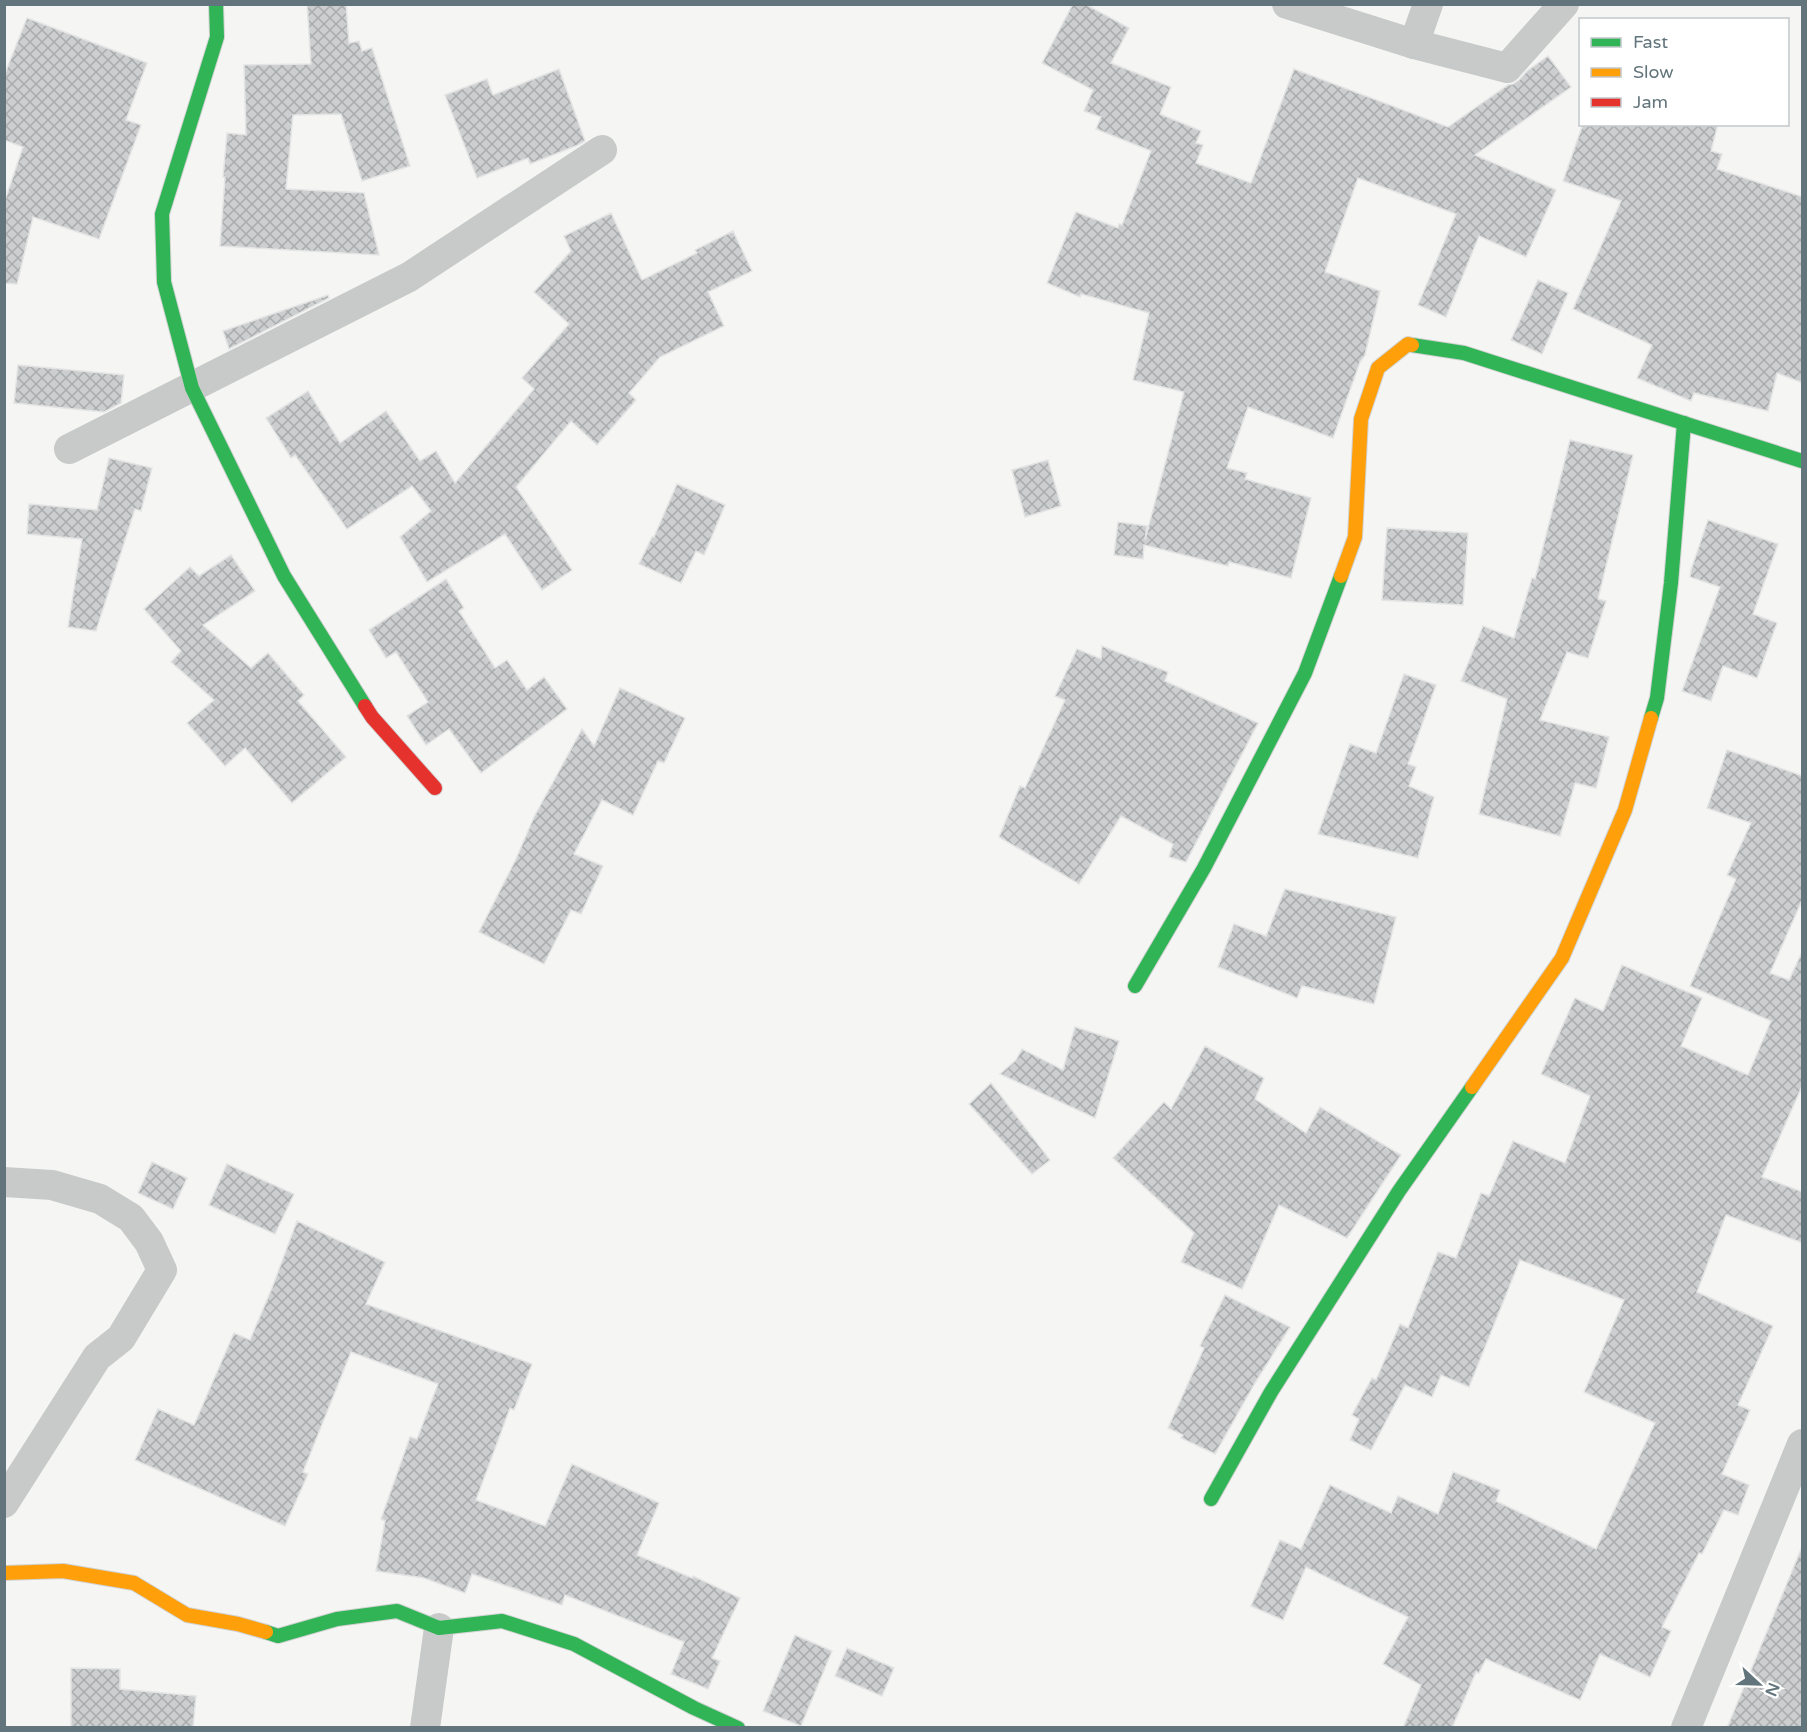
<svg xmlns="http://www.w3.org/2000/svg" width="1807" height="1732" font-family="'Varela Round',sans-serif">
  <defs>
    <pattern id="building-cross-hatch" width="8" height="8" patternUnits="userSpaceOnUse" patternTransform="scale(1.5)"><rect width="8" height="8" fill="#cccecf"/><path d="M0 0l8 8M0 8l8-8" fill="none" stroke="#a9acad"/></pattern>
  </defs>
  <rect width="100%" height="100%" fill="#f5f5f4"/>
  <!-- building -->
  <g fill="url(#building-cross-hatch)" stroke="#e4e4e4" stroke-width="1.5">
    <path d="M 307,4 L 346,4 L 349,43 L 359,41 L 362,51 L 372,48 L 410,166 L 362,181 L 341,114 L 293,115 L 286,189 L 364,193 L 379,255 L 220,246 L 225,177 L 223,177 L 227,133 L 246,135 L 244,65 L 311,64 Z"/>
    <path d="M 1073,4 L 1085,4 L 1129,28 L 1111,63 L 1171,87 L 1160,114 L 1201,131 L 1196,143 L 1203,145 L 1196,163 L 1251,183 L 1294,69 L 1448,127 L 1508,85 L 1513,84 L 1519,80 L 1527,71 L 1548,56 L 1571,87 L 1475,155 L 1556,190 L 1526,257 L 1479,236 L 1446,317 L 1418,305 L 1456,214 L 1358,178 L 1325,272 L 1380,291 L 1365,355 L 1360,362 L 1333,438 L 1248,407 L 1227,468 L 1247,473 L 1245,479 L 1311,498 L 1291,578 L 1229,562 L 1228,566 L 1144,545 L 1143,559 L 1114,555 L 1118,522 L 1147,526 L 1145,540 L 1184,392 L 1133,380 L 1149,313 L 1081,294 L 1080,297 L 1047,283 L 1076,212 L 1118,228 L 1119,224 L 1122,225 L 1151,151 L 1096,129 L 1101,117 L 1084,111 L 1093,90 L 1042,63 Z"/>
    <path d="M 27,18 L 147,63 L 126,120 L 141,125 L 99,239 L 33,217 L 17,284 L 4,283 L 4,203 L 23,147 L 4,140 L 4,76 Z"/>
    <path d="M 559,69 L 585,141 L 578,145 L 530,164 L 528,158 L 477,178 L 445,95 L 487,79 L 493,95 Z"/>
    <path d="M 1583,124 L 1718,124 L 1711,151 L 1722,154 L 1717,169 L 1803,197 L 1803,383 L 1777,373 L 1768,411 L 1694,393 L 1691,401 L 1637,378 L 1652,345 L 1573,309 L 1621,201 L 1563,181 Z"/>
    <path d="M 611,213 L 642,280 L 697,253 L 695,250 L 733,231 L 752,271 L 708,292 L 724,326 L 660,357 L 629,393 L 636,400 L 597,445 L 571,421 L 516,487 L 572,570 L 542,590 L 505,534 L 427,582 L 400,537 L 431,511 L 412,486 L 347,529 L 295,455 L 291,458 L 266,418 L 308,391 L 340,443 L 386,411 L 420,461 L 436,451 L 455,483 L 534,389 L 522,378 L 569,324 L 534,292 L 571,251 L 564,236 Z"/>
    <path d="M 1538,280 L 1568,293 L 1542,354 L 1511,340 Z"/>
    <path d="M 328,295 L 329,298 L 229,349 L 223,331 Z"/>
    <path d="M 18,365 L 124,375 L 121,403 L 104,412 L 14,403 Z"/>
    <path d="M 1570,440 L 1633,455 L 1598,599 L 1606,601 L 1588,658 L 1567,652 L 1540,720 L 1609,737 L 1596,788 L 1575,783 L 1560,836 L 1479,814 L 1507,699 L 1461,681 L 1483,626 L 1514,638 L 1532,578 L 1535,579 Z"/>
    <path d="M 109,458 L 152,468 L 141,511 L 135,509 L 96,631 L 68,627 L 82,539 L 27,534 L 29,504 L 97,510 Z"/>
    <path d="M 1048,460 L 1061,506 L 1025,517 L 1012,470 Z"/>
    <path d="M 677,484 L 725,505 L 704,555 L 696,551 L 681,583 L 639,564 L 652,537 L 654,537 Z"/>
    <path d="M 1708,520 L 1778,544 L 1753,614 L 1777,623 L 1757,678 L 1723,666 L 1711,701 L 1682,691 L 1720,587 L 1690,577 L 1691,570 Z"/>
    <path d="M 1387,528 L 1468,533 L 1463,605 L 1382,600 Z"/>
    <path d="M 231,555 L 255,591 L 203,625 L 251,668 L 268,653 L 304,695 L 298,701 L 346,757 L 292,803 L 245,748 L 225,766 L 187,723 L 214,700 L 171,662 L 181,651 L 144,609 L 190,567 L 199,576 Z"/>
    <path d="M 446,579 L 464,608 L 459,611 L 495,668 L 507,660 L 527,690 L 544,677 L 567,709 L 481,773 L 449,729 L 426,745 L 407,716 L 428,702 L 396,652 L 386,658 L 369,630 Z"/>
    <path d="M 1102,646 L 1168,672 L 1165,681 L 1258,723 L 1186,862 L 1169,857 L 1173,844 L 1121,816 L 1079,884 L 999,837 L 1020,786 L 1025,788 L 1065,700 L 1055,696 L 1077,649 L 1101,659 Z"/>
    <path d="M 1404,674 L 1436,685 L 1408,764 L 1416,767 L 1409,786 L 1434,797 L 1418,858 L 1318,834 L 1350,744 L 1376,753 Z"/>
    <path d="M 620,688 L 685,718 L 664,763 L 658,761 L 633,815 L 602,800 L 574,854 L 603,866 L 581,914 L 571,910 L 544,964 L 479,932 L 516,859 L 534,817 L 582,729 L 594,746 Z"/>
    <path d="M 1727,750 L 1803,776 L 1803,898 L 1770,973 L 1789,980 L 1803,950 L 1803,1084 L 1762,1177 L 1803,1192 L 1803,1243 L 1726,1215 L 1697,1292 L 1773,1326 L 1738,1405 L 1750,1410 L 1722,1474 L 1749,1485 L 1738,1515 L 1724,1510 L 1702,1554 L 1699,1553 L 1662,1627 L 1671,1631 L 1650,1677 L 1600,1654 L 1580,1700 L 1486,1659 L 1479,1673 L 1476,1672 L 1452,1728 L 1403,1728 L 1421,1685 L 1383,1664 L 1408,1617 L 1306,1567 L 1283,1620 L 1251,1606 L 1280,1540 L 1301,1549 L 1330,1485 L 1391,1513 L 1398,1496 L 1438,1514 L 1453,1472 L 1500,1490 L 1496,1501 L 1596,1549 L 1655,1423 L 1584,1392 L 1624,1300 L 1520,1260 L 1469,1387 L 1441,1375 L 1432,1397 L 1405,1385 L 1371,1450 L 1350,1440 L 1359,1419 L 1352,1415 L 1372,1378 L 1376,1380 L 1400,1324 L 1408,1328 L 1438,1252 L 1456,1258 L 1481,1193 L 1489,1196 L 1513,1141 L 1565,1163 L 1590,1096 L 1541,1074 L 1575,998 L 1603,1011 L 1622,965 L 1702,998 L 1681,1046 L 1748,1075 L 1771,1021 L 1690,986 L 1736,879 L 1727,875 L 1751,823 L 1707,808 Z"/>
    <path d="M 1285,889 L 1396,917 L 1374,1004 L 1302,986 L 1297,998 L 1218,967 L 1234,924 L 1266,936 Z"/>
    <path d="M 1075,1027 L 1119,1041 L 1095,1118 L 1000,1074 L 1016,1060 L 1022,1049 L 1063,1070 Z"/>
    <path d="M 1205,1046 L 1264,1078 L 1255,1099 L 1306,1133 L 1320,1107 L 1401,1155 L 1347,1238 L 1279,1205 L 1242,1289 L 1181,1262 L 1194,1233 L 1113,1158 L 1164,1102 L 1171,1109 Z"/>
    <path d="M 991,1083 L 1050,1160 L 1032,1174 L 969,1104 Z"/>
    <path d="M 152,1162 L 187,1178 L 173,1209 L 138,1193 Z"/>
    <path d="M 227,1164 L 294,1194 L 275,1234 L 209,1205 Z"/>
    <path d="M 297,1221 L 385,1262 L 366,1304 L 532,1364 L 514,1410 L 510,1408 L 476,1500 L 545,1526 L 572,1464 L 659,1503 L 637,1555 L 692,1578 L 693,1576 L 740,1598 L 712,1658 L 720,1661 L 708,1689 L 671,1674 L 684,1642 L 565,1595 L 562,1605 L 472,1574 L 465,1593 L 424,1578 L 376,1571 L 385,1521 L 381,1519 L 410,1437 L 417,1439 L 438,1384 L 351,1352 L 303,1472 L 308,1474 L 285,1526 L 135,1460 L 158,1409 L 194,1425 L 234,1333 L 250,1340 L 272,1288 Z"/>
    <path d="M 1225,1295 L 1290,1327 L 1255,1383 L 1215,1454 L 1181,1438 L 1183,1435 L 1168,1428 L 1204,1348 L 1200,1346 Z"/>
    <path d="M 1802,1547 L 1803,1728 L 1727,1728 Z"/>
    <path d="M 795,1635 L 832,1651 L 801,1726 L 763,1711 Z"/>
    <path d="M 847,1648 L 894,1668 L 882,1696 L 835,1676 Z"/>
    <path d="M 71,1668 L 120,1669 L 120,1689 L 196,1696 L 193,1728 L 71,1728 Z"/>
  </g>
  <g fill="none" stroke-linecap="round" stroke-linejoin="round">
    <defs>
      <g id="fast">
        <path d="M 216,4 L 217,37 L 162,214 L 164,282 L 192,388 L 284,576 L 365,706"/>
        <path d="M 1412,345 L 1464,353 L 1802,461"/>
        <path d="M 1651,718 L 1657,698 L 1671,583 L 1684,423"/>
        <path d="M 1135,986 L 1204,868 L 1305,673 L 1341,576"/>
        <path d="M 1211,1499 L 1271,1392 L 1399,1191 L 1472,1087"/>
        <path d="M 266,1632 L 278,1636 L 337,1619 L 397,1611 L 439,1628 L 502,1621 L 574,1644 L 694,1708 L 738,1728"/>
      </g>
      <g id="slow">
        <path d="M 1341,576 L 1355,537 L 1361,419 L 1378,368 L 1408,344 L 1412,345"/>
        <path d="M 1472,1087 L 1562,958 L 1625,810 L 1651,718"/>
        <path d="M 4,1573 L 63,1571 L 134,1583 L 187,1615 L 238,1624 L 266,1632"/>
      </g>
      <path id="jam" d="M 365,706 L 372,717 L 435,788"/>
    </defs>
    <!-- fast casing -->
    <use href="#fast" stroke="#d1d2d2" stroke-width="16"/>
    <!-- slow casing -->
    <use href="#slow" stroke="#d1d2d2" stroke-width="16"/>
    <!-- jam casing -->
    <use href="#jam" stroke="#d1d2d2" stroke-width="16"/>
    <!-- street -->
    <g stroke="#c8caca" stroke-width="30">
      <path d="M 1287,4 L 1414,44 L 1507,68 L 1564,4"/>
      <path d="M 1414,44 L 1428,4"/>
      <path d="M 69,449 L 409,277 L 602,150"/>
      <path d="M 4,1182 L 52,1185 L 100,1199 L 131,1218 L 149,1242 L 162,1270 L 121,1338 L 97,1357 L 4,1503"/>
      <path d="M 425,1728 L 439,1628"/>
      <path d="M 1686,1728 L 1802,1444"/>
    </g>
    <!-- fast -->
    <use href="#fast" stroke="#30b455" stroke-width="14"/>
    <!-- slow -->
    <use href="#slow" stroke="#ff9f0a" stroke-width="14"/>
    <!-- jam -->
    <use href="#jam" stroke="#e5322d" stroke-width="14"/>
  </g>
  <!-- border -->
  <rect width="1807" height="1732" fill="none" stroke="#63757c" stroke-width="12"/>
  <!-- legend -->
  <rect x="1579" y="18" width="210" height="108" fill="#ffffff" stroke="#c1c8cb" stroke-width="1.5"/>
  <rect x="1591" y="38" width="30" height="9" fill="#30b455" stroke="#c1c8cb" stroke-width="1.5"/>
  <text x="1633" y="48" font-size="18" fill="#63757c">Fast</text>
  <rect x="1591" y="68" width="30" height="9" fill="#ff9f0a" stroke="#c1c8cb" stroke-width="1.5"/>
  <text x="1633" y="78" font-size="18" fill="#63757c">Slow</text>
  <rect x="1591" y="98" width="30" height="9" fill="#e5322d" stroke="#c1c8cb" stroke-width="1.5"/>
  <text x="1633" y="108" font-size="18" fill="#63757c">Jam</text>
  <!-- north arrow -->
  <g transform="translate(1759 1684) rotate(112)" stroke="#ffffff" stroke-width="4.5" paint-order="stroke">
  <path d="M0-4.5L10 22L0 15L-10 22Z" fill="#63757c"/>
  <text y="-9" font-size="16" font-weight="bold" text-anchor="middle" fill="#63757c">N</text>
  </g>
</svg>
